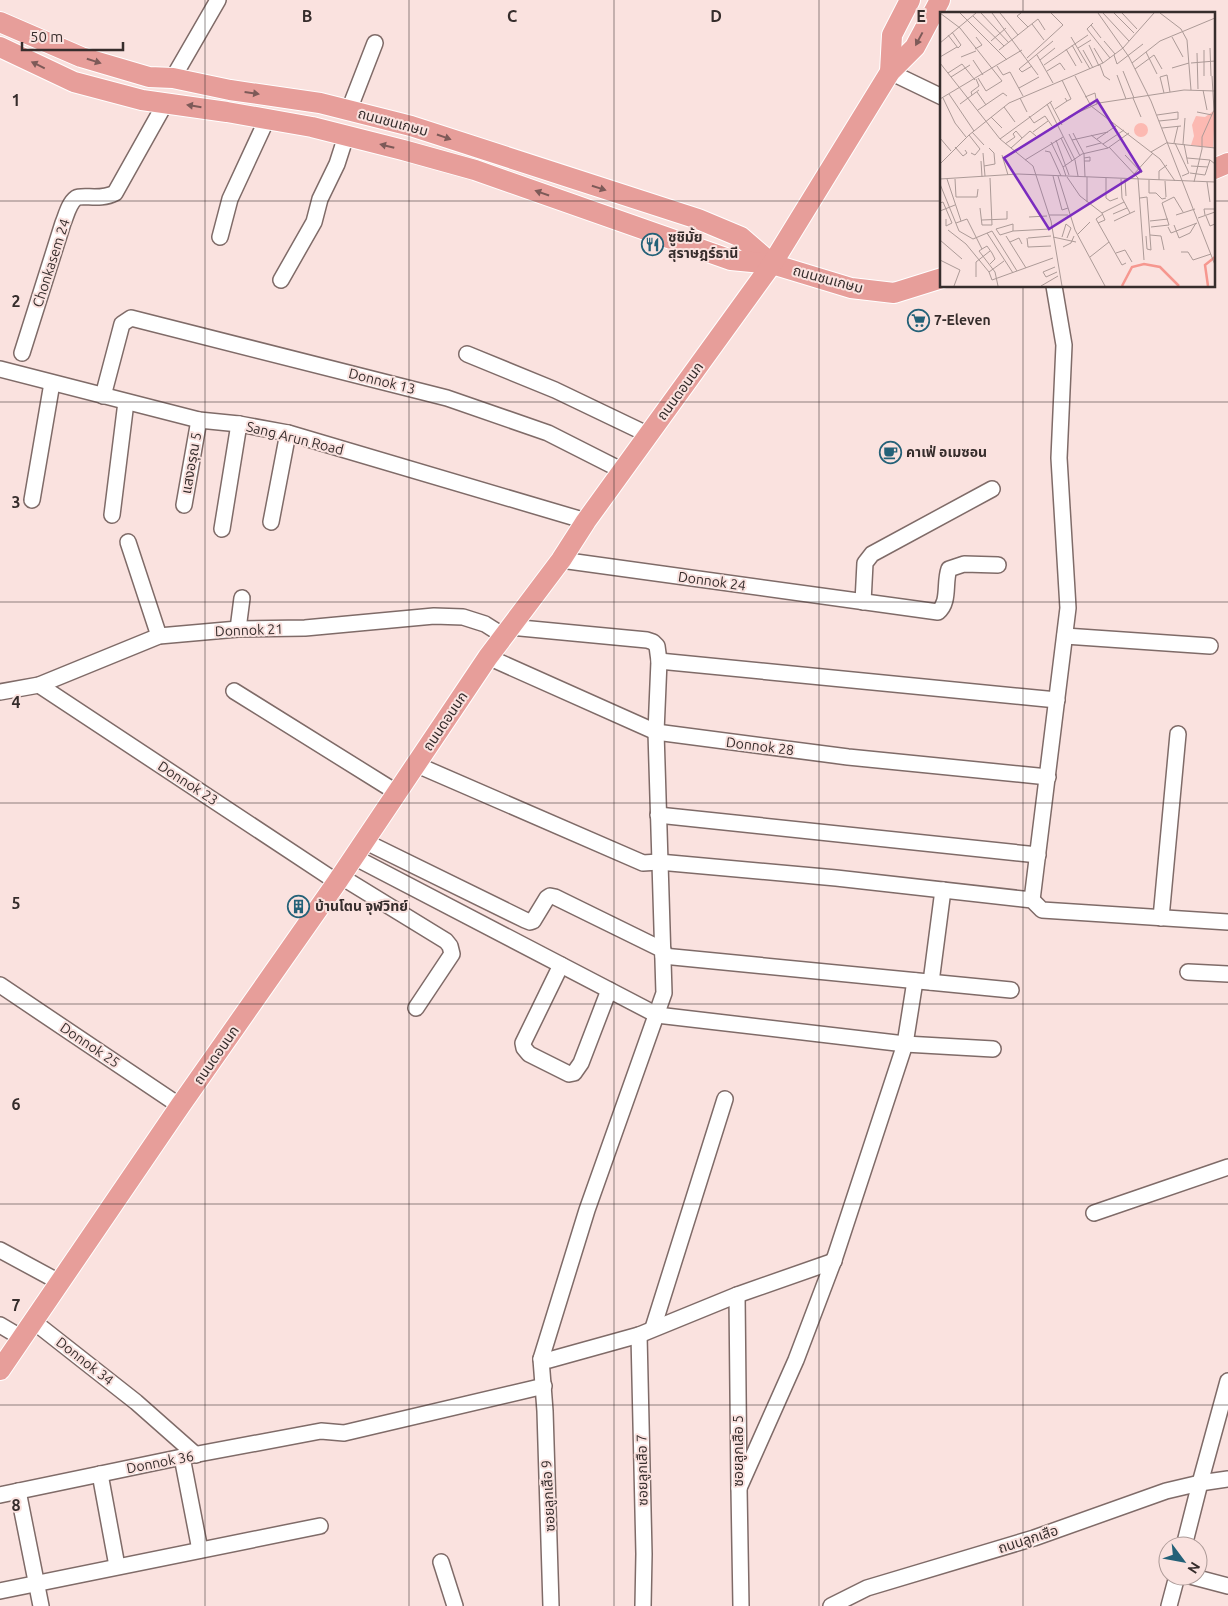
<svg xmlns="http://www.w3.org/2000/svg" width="1228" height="1606" font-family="Ubuntu,'Noto Sans Thai',sans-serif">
  <rect width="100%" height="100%" fill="#fae2df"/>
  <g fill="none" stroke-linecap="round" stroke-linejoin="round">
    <defs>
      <g id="minor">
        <path d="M 890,72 L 942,97"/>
        <path d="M 173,78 L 218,0"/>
        <path d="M 349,110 L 375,43"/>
        <path d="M 220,237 L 230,199 L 267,119"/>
        <path d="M 281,280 L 314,222 L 320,199 L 337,164 L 346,136"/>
        <path d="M 22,353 L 63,223 C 66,216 69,203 76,198 C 83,194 100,201 115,193 L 166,102"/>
        <path d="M 467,354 L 555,390 L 649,435"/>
        <path d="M 0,369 L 199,420 L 239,424 L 288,433 L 586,521"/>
        <path d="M 103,396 L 122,324 L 131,318 L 447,398 L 548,433 L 623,471"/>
        <path d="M 32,500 L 52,383"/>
        <path d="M 184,505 L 199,420"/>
        <path d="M 112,515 L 126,402"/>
        <path d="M 271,522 L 288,433"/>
        <path d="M 222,529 L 239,424"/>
        <path d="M 128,542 L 159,636"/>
        <path d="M 561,560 L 938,612 C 950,602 944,583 949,569 L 964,564 L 998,565"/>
        <path d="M 863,602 L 865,563 L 872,554 L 992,489"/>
        <path d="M 510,627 L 647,640 L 653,642 L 657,646 L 659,661 L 656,732 L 664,993 L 587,1210 L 541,1359 L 545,1411 L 551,1606"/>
        <path d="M 238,629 L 242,598"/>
        <path d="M 1065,636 L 1210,646"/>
        <path d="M 488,657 L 656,732 L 848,757 L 1048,777"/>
        <path d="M 659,661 L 1057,700"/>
        <path d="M 39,685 L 337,882"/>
        <path d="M 234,691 L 396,792"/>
        <path d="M 0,692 L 39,685 L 159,636 L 238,629 L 305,628 L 434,616 L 463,617 L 485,624 L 504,636"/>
        <path d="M 415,764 L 643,863 L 659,862 L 836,878 L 1032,900 L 1042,910 L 1228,922"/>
        <path d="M 658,815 L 1038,855"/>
        <path d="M 364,841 L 525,920 L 530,922 L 533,921 L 547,898 L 550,896 L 555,897 L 663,950"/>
        <path d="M 354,857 L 657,1015 L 905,1044 L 993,1049"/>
        <path d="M 340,876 L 446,941 L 450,946 L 452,954 L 416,1008"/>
        <path d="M 1032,900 L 1068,608 L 1059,458 L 1064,345 L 1054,286"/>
        <path d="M 1161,918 L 1178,734"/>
        <path d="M 663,956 L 1011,990"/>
        <path d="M 561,965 L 523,1043 L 524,1048 L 529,1054 L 569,1074 L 574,1073 L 581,1063 L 609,990"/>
        <path d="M 1188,972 L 1228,974"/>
        <path d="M 931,982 L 943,890"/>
        <path d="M 0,985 L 180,1106"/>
        <path d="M 1094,1213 L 1228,1167"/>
        <path d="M 0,1250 L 61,1283"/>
        <path d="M 737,1295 L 739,1488 L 741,1606"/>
        <path d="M 33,1321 L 136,1402 L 196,1455"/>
        <path d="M 0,1325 L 22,1338"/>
        <path d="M 653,1328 L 725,1099"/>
        <path d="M 639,1335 L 644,1554 L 643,1606"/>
        <path d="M 541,1359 L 549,1360 L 639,1335 L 737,1295 L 834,1261"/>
        <path d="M 182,1457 L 200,1550"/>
        <path d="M 100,1474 L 117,1566"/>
        <path d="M 739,1488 L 796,1360 L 835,1257 L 905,1044 L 915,981"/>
        <path d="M 18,1491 L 41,1606"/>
        <path d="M 0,1495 L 182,1457 L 321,1431 L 344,1433 L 544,1386"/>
        <path d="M 1184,1546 L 1200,1483 L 1228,1381"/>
        <path d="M 441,1562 L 455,1606"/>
        <path d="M 1190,1576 L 1228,1586"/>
        <path d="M 0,1591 L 320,1526"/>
        <path d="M 831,1606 L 867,1588 L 1034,1538 L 1166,1491 L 1200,1483 L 1228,1479"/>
        <path d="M 1169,1606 L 1177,1576"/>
      </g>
      <g id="major">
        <path d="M 0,22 L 81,57 L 149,77 L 173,78 L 230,90 L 320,103 L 411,126 L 698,219 L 741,237 L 772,264"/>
        <path d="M 0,47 L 74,82 L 142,100 L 227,112 L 312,127 L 403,150 L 475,170 L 731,260 L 772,264 L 851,288 L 894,293 L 942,278"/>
        <path d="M 890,72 L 892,35 L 910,0"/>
        <path d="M 1214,169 L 1228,163"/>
        <path d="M 0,1370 L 180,1106 L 337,882 L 488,657 L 561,560 L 586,521 L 772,264 L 890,72 L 915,47 L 940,0"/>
      </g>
    </defs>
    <!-- minor casing -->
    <use href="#minor" stroke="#7f6b68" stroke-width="18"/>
    <!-- major casing -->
    <use href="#major" stroke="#fff" stroke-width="22"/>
    <!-- minor -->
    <use href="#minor" stroke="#fff" stroke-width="15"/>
    <!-- major -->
    <use href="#major" stroke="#e79e9a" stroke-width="20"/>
  </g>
  <!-- one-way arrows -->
  <defs><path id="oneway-solid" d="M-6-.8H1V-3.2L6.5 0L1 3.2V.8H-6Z" transform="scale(1.25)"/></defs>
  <g fill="#7d5a58">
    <use href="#oneway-solid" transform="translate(919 39) rotate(118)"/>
    <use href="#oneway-solid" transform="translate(94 61) rotate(17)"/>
    <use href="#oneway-solid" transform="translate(38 65) rotate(-154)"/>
    <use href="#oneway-solid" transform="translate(252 93) rotate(8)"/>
    <use href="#oneway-solid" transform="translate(194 106) rotate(-171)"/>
    <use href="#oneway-solid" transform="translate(444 137) rotate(19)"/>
    <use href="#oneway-solid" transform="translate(387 146) rotate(-166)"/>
    <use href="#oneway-solid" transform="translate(599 188) rotate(18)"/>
    <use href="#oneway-solid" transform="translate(542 193) rotate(-161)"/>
  </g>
  <!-- grid -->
  <path fill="none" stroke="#362d2c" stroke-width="1" stroke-opacity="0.55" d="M 205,0 L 205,1606M 409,0 L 409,1606M 614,0 L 614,1606M 819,0 L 819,1606M 1023,0 L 1023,14M 0,201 L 942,201M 1214,201 L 1228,201M 1023,286 L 1023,1606M 0,402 L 1228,402M 0,602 L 1228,602M 0,803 L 1228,803M 0,1004 L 1228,1004M 0,1204 L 1228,1204M 0,1405 L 1228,1405"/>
  <!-- icons -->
  <defs>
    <symbol id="restaurant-ring" viewBox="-11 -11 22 22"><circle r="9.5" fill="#fae2df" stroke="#246178" stroke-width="1.5"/><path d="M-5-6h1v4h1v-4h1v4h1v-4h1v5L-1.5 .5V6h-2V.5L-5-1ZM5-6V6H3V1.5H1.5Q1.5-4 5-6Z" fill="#246178"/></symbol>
    <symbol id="supermarket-ring" viewBox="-11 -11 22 22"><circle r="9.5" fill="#fae2df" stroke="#246178" stroke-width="1.5"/><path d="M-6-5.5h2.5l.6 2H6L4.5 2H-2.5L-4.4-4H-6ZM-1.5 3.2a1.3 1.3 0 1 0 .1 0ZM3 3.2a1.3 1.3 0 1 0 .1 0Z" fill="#246178"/></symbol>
    <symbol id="cafe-ring" viewBox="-11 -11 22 22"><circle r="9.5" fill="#fae2df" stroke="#246178" stroke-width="1.5"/><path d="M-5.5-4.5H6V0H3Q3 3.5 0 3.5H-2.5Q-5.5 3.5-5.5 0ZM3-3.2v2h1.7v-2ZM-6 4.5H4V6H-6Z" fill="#246178"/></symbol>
    <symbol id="building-ring" viewBox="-11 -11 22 22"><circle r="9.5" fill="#fae2df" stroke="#246178" stroke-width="1.5"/><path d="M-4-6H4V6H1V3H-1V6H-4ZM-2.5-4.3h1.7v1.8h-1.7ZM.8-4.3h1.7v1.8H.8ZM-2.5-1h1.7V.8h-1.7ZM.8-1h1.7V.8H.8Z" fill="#246178"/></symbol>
  </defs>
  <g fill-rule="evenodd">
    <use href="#restaurant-ring" x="640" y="232" width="25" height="25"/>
    <use href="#supermarket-ring" x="906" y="308" width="25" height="25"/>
    <use href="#cafe-ring" x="878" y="440" width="25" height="25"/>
    <use href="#building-ring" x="286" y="894" width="25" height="25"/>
  </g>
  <g text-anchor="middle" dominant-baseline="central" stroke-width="4" stroke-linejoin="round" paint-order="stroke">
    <!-- street labels -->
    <g font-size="14" fill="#362d2c" stroke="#fae2df">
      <text transform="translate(393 122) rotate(15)">ถนนชนเกษม</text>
      <text transform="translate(51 263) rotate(-72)">Chonkasem 24</text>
      <text transform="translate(828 279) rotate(15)">ถนนชนเกษม</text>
      <text transform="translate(382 381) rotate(14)">Donnok 13</text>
      <text transform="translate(680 391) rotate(-54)">ถนนดอนนก</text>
      <text transform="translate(295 438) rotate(14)">Sang Arun Road</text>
      <text transform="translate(191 463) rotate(-80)">แสงอรุณ 5</text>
      <text transform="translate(712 581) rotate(8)">Donnok 24</text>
      <text transform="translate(249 630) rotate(-2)">Donnok 21</text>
      <text transform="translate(445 721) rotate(-56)">ถนนดอนนก</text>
      <text transform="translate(760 746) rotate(7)">Donnok 28</text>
      <text transform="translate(188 783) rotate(33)">Donnok 23</text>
      <text transform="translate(90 1045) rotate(34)">Donnok 25</text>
      <text transform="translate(216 1055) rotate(-55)">ถนนดอนนก</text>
      <text transform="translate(85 1361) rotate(38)">Donnok 34</text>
      <text transform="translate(738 1451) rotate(-90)">ซอยลูกเสือ 5</text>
      <text transform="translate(160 1462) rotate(-11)">Donnok 36</text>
      <text transform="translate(642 1470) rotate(-91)">ซอยลูกเสือ 7</text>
      <text transform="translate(548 1496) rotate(-93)">ซอยลูกเสือ 9</text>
      <text transform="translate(1028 1539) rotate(-18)">ถนนลูกเสือ</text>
    </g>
    <!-- poi labels -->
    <g font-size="14" font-weight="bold" fill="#362d2c" stroke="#fae2df" text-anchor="start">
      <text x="668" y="237">ซูชิมั้ย<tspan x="668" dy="16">สุราษฎร์ธานี</tspan></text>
      <text x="934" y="320">7-Eleven</text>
      <text x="906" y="452">คาเฟ่ อเมซอน</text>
      <text x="315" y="906">บ้านโตน จุฬวิทย์</text>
    </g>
  </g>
  <!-- overview -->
  <g transform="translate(940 12)">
    <rect width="275" height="275" fill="#fae2df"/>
    <path d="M 275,98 L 273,136 L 251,133 L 254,124 L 252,113 L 256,104 L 265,105 ZM194 118a7 7 0 1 1 14 0a7 7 0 1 1-14 0Z" fill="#fcb9b2"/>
    <path fill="none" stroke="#f6978f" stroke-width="2.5" d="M 182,274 L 192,255 L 204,252 L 220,255 L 239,274M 268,274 L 265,253 L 275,245"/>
    <path fill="none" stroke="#ac9a97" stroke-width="1" d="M 0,1 L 20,16 L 62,69 L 46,79 L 38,66M 20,1 L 67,48M 41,1 L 69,31M 52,1 L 98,63M 60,1 L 78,23M 81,1 L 77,4 L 88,15M 158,1 L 189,45 L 211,89 L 275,253M 163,1 L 189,29M 174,1 L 194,21M 182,1 L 197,17M 220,1 L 241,17 L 247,28 L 251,78M 33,4 L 64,34M 153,11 L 147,17 L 170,46M 92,12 L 104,28M 151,13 L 161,26M 8,23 L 18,36 L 21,33 L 12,20M 131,25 L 150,57M 232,25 L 243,45M 51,29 L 66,16M 164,29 L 175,42M 0,31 L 36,1M 132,33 L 142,51M 149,33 L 159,54M 138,36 L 151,28M 154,36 L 163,51M 270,36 L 271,64M 35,37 L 42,33 L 36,25M 126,37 L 136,54M 59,38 L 98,7 L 105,18M 143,38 L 153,56M 264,38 L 264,64M 206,40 L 217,62M 257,41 L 258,77M 97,43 L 113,71M 174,43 L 177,52 L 203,32M 0,45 L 17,35M 21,45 L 36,39M 87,46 L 123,13 L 111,1M 33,48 L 43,63M 100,48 L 115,36M 0,51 L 60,127 L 93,154 L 111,209 L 122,274M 192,51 L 220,29 L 275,6M 251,51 L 275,49M 104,53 L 148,23M 160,53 L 164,64 L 170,68M 57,54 L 63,63 L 70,60 L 83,84M 92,54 L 82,60 L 79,57 L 113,29M 232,56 L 249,51M 195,57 L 214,43 L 222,57M 107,59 L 120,51 L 125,58M 183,59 L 194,86M 8,61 L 22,52 L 35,68M 177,63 L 186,87M 135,64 L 151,94 L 220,147 L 235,169M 272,64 L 274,98M 11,65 L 30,53M 122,68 L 131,87 L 127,89M 79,76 L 99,65M 263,78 L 267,98M 37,80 L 46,93M 224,81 L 220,65 L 227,63 L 230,80M 9,82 L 34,119M 32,83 L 31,80 L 39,74 L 36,67M 145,85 L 155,81 L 157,92M 3,86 L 15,111 L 26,125M 80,86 L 87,100M 193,86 L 201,105M 0,87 L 82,38M 110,90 L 122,113M 20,92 L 39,78M 107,92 L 135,148 L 138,164M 64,95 L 75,110M 115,97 L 127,89 L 125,86M 38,98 L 63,81 L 67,84M 257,100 L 272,103M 217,103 L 238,100 L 238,107 L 219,109M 89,104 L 94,111 L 105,104 L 112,114M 51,105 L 62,116M 128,105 L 159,91 L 244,78 L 275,79M 222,116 L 241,114M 32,120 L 44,133M 93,120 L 108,109M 133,121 L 144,142 L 145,165M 129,122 L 140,144M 29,123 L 40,137 L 35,143 L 31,141M 151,123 L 168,136M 0,126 L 11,139M 121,126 L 132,149M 60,127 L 112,89M 157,127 L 176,114M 116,128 L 129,163M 132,128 L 168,120M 111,130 L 123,155M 228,131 L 275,136M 234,131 L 238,114M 235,131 L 249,161 L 242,164M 65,132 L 75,125 L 73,122 L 76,119 L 82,126M 163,132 L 184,118M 243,132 L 245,106M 244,132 L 248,152M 15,135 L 23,144 L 27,141 L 25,138M 146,135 L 161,131M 169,135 L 198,166 L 204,248M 71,136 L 90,119 L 96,124M 262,137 L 262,125 L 274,98M 105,139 L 110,140 L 121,164M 211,140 L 228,130M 43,141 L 45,164M 62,143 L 68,163M 185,143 L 202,161M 144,146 L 150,145 L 150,149 L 144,149M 247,146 L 270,148 L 275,152M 85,148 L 123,125M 41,149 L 42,165M 0,152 L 29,123 L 69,91 L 163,51 L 183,36 L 214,1M 44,154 L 55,152 L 54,141 L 49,136M 251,154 L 268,155M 250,161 L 265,163 L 270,148M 194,162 L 213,141M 113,164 L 122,198 L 128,196M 118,164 L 135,218 L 165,274M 126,164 L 123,155 L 142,142 L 168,136 L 189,121M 127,165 L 140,184 L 162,201 L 165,208 L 158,211M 166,166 L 166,186 L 170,189 L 178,186M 0,167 L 78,162 L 275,170M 7,167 L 21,209M 15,167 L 16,185 L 37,185 L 38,177M 181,167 L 182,186 L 190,201M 185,167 L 186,184M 209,168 L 209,181 L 216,181 L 222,187 L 226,186M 219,168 L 219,159 L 227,153M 225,169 L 226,185M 254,170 L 262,137M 267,170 L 270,190M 0,172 L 19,219 L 33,227 L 52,219 L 77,259M 200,186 L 207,185 L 211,238 L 207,237 L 206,224M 147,190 L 147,165M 0,191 L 3,190 L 12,211 L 6,214 L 6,207M 40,196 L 42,213 L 52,213 L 50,166M 0,199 L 15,193M 162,201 L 184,190M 163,202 L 156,207 L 182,253 L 186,251M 173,202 L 187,196M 109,203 L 128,203M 236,203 L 255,197M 265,203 L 264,197 L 274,197M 266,204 L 270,214 L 275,212M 89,205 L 107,204M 258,206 L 275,200M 42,208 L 67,207 L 67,199M 174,209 L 195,199M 210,209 L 228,207M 16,211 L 27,207 L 42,237 L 39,239 L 55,260 L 58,274M 73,212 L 73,219 L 60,223 L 56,217 ZM 234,213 L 239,226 L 250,221 L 256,211M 211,215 L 229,213 L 222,191 L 234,185 L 243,200M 228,215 L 231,221 L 257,211M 8,218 L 26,232 L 49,260 L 52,268 L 113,246M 73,219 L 110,217M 47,221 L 73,261M 138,222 L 150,210M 210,223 L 221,224 L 224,238M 66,224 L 86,256M 113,225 L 136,230M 122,225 L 126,212 L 131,216 L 127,226M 87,226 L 88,235 L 111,234M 88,226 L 111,224M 0,228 L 22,247M 70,230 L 79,226 L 82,232M 123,235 L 131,231 L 134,224M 42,237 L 47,234 L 52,241 L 55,247 L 50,252M 241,240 L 248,240 L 253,248 L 271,242M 176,241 L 185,238 L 192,250M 150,245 L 169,230M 0,248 L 20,258 L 14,274M 115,255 L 103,260 L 106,265 L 117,260M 49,260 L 64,249M 36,265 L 36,250 L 50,239M 101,274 L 118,264"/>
    <path fill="#7b2cbf" fill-opacity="0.15" stroke="#7b2cbf" stroke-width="2.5" d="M 157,88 L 201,159 L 109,217 L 64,146 Z"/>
    <rect width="275" height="275" fill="none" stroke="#362d2c" stroke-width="2.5"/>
  </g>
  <g font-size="16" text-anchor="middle" font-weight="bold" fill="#362d2c" stroke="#fae2df" stroke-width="4" stroke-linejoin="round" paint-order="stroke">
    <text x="307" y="22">B</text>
    <text x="512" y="22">C</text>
    <text x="716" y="22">D</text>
    <text x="921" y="22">E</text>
    <text x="16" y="106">1</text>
    <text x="16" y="307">2</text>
    <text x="16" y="508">3</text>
    <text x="16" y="708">4</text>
    <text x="16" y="909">5</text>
    <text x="16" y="1110">6</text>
    <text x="16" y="1311">7</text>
    <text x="16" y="1511">8</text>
  </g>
  <!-- north arrow -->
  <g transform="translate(1183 1561) rotate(122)"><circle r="24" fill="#fae2df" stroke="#ac9a97"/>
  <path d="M0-4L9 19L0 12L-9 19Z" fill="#246178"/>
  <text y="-8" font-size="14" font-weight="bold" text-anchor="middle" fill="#362d2c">N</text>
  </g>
  <!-- scale -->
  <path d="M22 42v8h101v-8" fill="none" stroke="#362d2c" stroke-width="2.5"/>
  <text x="30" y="42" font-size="15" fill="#362d2c" stroke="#fae2df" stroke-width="4" paint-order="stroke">50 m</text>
</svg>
